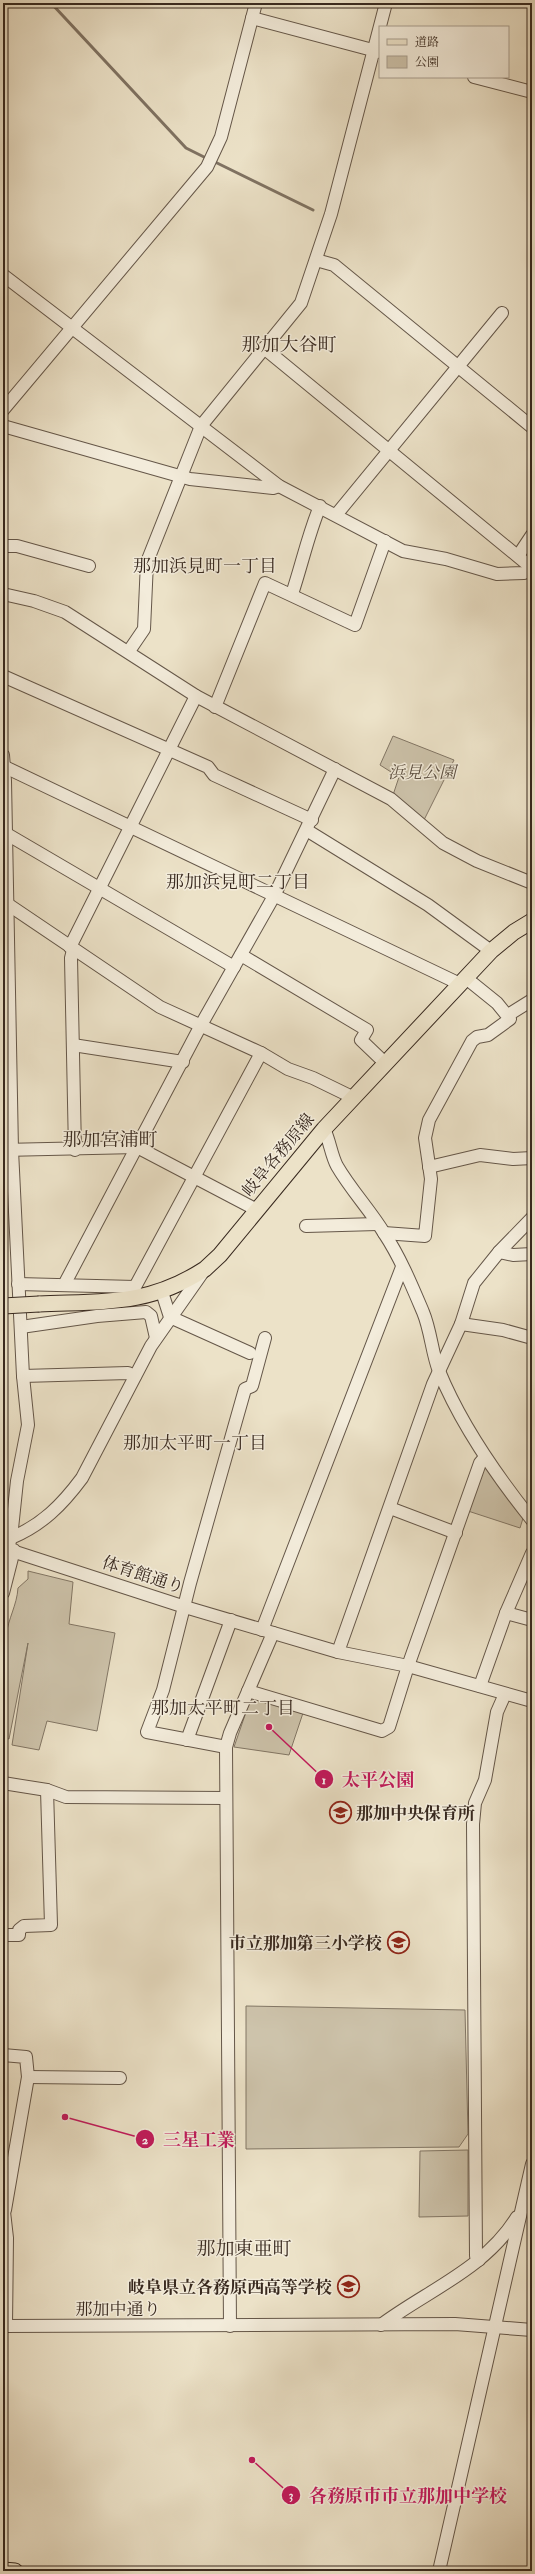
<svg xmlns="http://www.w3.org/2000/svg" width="535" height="2574" font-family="'IM FELL Double Pica','Noto Serif JP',serif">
  <rect width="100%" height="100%" fill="#ece2c8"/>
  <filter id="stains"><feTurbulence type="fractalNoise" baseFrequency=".005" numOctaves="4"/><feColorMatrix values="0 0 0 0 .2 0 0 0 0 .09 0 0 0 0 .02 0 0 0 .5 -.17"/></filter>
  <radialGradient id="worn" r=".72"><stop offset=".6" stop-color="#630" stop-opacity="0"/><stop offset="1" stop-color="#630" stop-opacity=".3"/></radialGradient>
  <!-- green -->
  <g fill="#cdc3ab" stroke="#827665">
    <path d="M 393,736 L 454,760 L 424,820 L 393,795 L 399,777 L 380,765 Z"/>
    <path d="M 487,1459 L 524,1515 L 520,1528 L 468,1511 Z"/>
    <path d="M 28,1571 L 73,1582 L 69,1624 L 115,1633 L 97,1731 L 47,1721 L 39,1750 L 12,1745 L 28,1643 L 9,1739 L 3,1737 C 3,1703 2,1669 6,1636 C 8,1619 17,1605 18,1588 L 28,1579 Z"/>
    <path d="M 253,1692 L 305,1707 L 289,1755 L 234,1747 Z"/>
    <path d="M 246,2006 L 465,2010 L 468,2134 L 459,2147 L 246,2149 Z"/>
    <path d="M 468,2150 L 468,2216 L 419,2217 L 420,2151 Z"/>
  </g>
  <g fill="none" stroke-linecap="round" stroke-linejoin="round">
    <!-- stream -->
    <g stroke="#7f7262" stroke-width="3">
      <path d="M 51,3 L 186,148 L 208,159"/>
      <path d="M 213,161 L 313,210"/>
    </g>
    <defs>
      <g id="minor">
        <path d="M 252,18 L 380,52"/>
        <path d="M 474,77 L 532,92"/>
        <path d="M 316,260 L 334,265 L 532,427"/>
        <path d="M 3,275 L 279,486 L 403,551 L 446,559 L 497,574 L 524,573 L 532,568"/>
        <path d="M 264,348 L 532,568"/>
        <path d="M 3,410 L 207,167 L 221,137 L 256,3"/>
        <path d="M 3,426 L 190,479 L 273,488 L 279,486"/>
        <path d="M 336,515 L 502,313"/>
        <path d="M 3,546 L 17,546 L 89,566"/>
        <path d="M 518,556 L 532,535"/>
        <path d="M 3,594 L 34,601 L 65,612 L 196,696 L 391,799 L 443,843 L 477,861 L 532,883"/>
        <path d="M 292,594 C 302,564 308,535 320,506"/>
        <path d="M 129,651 L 144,629 L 147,562 L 201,426 L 301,303 L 331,214 L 386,3"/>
        <path d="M 3,676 L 208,767 L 214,775 L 312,820"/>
        <path d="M 215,707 L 265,583 L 355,625 L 385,541"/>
        <path d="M 3,755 L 5,781 L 12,1150 L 23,1376 L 28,1425 L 17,1481 L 11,1538"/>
        <path d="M 5,767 L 460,984"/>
        <path d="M 308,831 L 428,905 L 491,951"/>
        <path d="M 5,833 L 234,967"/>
        <path d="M 3,901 L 160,1007 L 261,1053 L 288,1069 L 313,1078 L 352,1097"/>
        <path d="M 70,947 L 196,696"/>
        <path d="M 73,950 L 71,958 L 75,1150"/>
        <path d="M 241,955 L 367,1030 L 361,1040 L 385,1063"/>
        <path d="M 508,1015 L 532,1000"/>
        <path d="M 73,1045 L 183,1062"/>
        <path d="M 324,1129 C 330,1141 331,1155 337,1166 C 351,1190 370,1210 384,1233 C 400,1257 412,1286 423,1312 C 431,1331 432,1354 439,1371 C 461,1425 496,1475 532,1520"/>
        <path d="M 3,1150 L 137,1147 L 257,1210"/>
        <path d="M 429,1167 L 480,1155 L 513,1159 L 532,1158"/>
        <path d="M 306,1226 L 377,1224"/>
        <path d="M 384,1233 L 425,1236 L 431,1179 L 425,1138 L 429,1120 L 472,1041 L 477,1037 L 488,1035 L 510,1019 L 497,1003 L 466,978"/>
        <path d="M 499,1252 L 513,1255 L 532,1254"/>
        <path d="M 18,1284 L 135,1287 L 261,1053"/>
        <path d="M 64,1285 L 201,1025 L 274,896 L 335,769"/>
        <path d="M 162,1292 L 170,1317 L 250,1353"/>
        <path d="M 461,1324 L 503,1330 L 532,1338"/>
        <path d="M 21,1327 L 97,1316 L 146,1312 L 151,1316 L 156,1338"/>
        <path d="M 23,1376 L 128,1373 L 135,1376"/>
        <path d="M 390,1508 L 456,1533"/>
        <path d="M 9,1544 L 11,1538 C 42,1525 62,1505 82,1478 L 151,1346 L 205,1269"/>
        <path d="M 3,1548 L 185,1607 L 338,1652 L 408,1666 L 532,1701"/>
        <path d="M 3,1593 L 14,1550"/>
        <path d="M 506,1613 L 532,1620"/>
        <path d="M 262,1630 L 402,1267"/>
        <path d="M 338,1652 L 433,1384 L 461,1324 L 474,1283 L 499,1252 L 532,1218"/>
        <path d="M 480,1686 L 506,1613 L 532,1553"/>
        <path d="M 248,1691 L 382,1731 L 389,1727 L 408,1666 L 480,1463 L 485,1457"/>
        <path d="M 187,1740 L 231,1620"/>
        <path d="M 226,1747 L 147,1732 L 163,1690 L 190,1583 L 245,1389 L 252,1386 L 265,1338"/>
        <path d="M 3,1783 L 47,1790 L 66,1797 L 225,1798"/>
        <path d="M 3,1935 L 19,1935 L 19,1930 L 24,1926 L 51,1925 L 47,1790"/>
        <path d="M 3,2055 L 26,2057 L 28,2077 L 5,2210"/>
        <path d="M 28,2077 L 120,2078"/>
        <path d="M 3,2203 L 7,2238 L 6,2326"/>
        <path d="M 479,2260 L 476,2256 L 473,1824 L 475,1803 L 485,1780 L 497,1712 L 505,1694"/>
        <path d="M 381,2325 C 428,2290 485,2269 517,2217"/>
        <path d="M 3,2326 L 455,2324 L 532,2330"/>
        <path d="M 230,2326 L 226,1747 L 230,1733 L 273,1633"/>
        <path d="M 439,2571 L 532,2164"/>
      </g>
      <g id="major">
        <path d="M 39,1304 C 104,1301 148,1306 205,1269 L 220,1255 L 324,1129 L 491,951 L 514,932 L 532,921"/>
        <path d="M 3,2570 L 15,2571"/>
      </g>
    </defs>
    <!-- minor casing -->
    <use href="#minor" stroke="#655749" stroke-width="14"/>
    <!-- major casing -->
    <use href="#major" stroke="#38291f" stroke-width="17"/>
    <!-- minor -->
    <use href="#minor" stroke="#f3ecdb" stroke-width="12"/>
    <!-- major -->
    <use href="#major" stroke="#ece2c8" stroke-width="15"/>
    <defs>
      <path id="major-bridge" d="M 3,1306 L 39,1304"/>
    </defs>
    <!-- major-bridge casing -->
    <use href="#major-bridge" stroke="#38291f" stroke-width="17" stroke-linecap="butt"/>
    <!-- major-bridge -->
    <use href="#major-bridge" stroke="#ece2c8" stroke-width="15"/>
  </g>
  <!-- icons -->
  <defs>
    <symbol id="school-ring" viewBox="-11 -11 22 22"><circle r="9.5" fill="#f3ecdb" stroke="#8f2418" stroke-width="1.5"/><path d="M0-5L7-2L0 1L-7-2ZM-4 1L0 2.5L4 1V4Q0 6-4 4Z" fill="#8f2418"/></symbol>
  </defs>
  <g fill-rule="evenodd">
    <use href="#school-ring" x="328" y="1800" width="25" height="25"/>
    <use href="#school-ring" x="386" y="1930" width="25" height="25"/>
    <use href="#school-ring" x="336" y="2274" width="25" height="25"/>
  </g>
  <g text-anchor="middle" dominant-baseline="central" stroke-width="3" stroke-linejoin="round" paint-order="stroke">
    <!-- park labels -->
    <g font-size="17" font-style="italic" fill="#5d5042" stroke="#f3ecdb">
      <text x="422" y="772">浜見公園</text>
    </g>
    <!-- street labels -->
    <g font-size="17" fill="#38291f" stroke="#f3ecdb">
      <text transform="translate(278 1155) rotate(-50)">岐阜各務原線</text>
      <text transform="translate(143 1575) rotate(18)">体育館通り</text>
      <text x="118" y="2309">那加中通り</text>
    </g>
    <!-- poi labels -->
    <g font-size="17" font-weight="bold" fill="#38291f" stroke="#f3ecdb" text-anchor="end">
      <text x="356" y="1813" text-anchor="start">那加中央保育所</text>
      <text x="382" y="1943">市立那加第三小学校</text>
      <text x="332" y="2287">岐阜県立各務原西高等学校</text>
    </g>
    <!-- neighbourhood labels -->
    <g font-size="18" fill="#38291f" stroke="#f3ecdb">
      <text x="205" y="566">那加浜見町一丁目</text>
      <text x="238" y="882">那加浜見町二丁目</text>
      <text x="195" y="1443">那加太平町一丁目</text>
      <text x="223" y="1708">那加太平町二丁目</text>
    </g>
    <!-- quarter labels -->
    <g font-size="19" fill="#38291f" stroke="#f3ecdb">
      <text x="289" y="345">那加大谷町</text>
      <text x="110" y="1140">那加宮浦町</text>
      <text x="244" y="2249">那加東亜町</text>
    </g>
  </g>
  <!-- callouts -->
  <path fill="none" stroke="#c2185b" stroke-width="1.5" d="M269 1727L324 1779M65 2117L145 2139M252 2460L291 2495"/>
  <g fill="#c2185b" stroke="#f3ecdb" stroke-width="1.5">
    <circle cx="269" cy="1727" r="4"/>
    <circle cx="65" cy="2117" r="4"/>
    <circle cx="252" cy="2460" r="4"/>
    <circle cx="324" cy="1779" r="10"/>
    <circle cx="145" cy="2139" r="10"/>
    <circle cx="291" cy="2495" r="10"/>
  </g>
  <g font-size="12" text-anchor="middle" font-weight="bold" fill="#fff">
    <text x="324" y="1784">1</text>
    <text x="145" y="2144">2</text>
    <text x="291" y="2499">3</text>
  </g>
  <g font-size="18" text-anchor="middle" font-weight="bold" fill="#c2185b" stroke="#f3ecdb" stroke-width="3" stroke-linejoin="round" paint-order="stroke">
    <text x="378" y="1786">太平公園</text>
    <text x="199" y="2146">三星工業</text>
    <text x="408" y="2502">各務原市市立那加中学校</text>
  </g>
  <!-- margin -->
  <rect width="535" height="2574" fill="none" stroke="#ece2c8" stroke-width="16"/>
  <rect x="4" y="4" width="527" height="2566" fill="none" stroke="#38291f" stroke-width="2"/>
  <rect x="8" y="8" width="519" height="2558" fill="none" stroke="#38291f"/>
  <!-- legend -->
  <rect x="379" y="26" width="130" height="52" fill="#f3ecdb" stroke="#a89e90"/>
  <rect x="387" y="39" width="20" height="6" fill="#ece2c8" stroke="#a89e90"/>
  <text x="415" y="46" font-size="12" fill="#38291f">道路</text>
  <rect x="387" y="56" width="20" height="12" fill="#cdc3ab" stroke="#a89e90"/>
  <text x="415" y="66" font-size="12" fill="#38291f">公園</text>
  <rect width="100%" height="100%" filter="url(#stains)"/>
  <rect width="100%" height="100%" fill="url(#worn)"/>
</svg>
